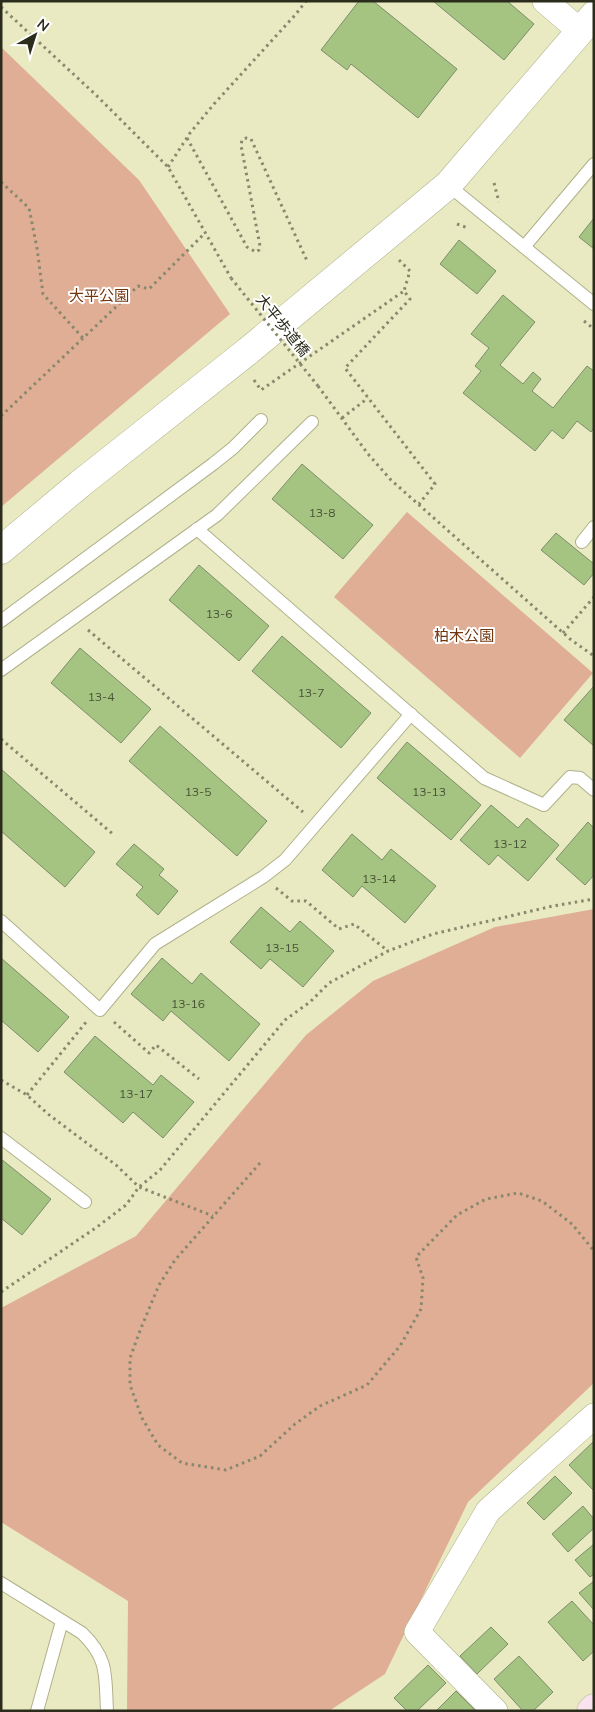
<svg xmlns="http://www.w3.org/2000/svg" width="595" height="1712" font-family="Mulish,'Noto Sans JP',sans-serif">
  <rect width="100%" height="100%" fill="#e9eac2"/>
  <!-- green -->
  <g fill="#e0ae95">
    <path d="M 1,47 L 139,180 L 230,314 L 1,507 Z"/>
    <path d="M 407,512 L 593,673 L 520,758 L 334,597 Z"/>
    <path d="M 594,909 L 594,1383 L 468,1502 L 385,1674 L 329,1711 L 127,1711 L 128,1601 L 1,1522 L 1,1308 L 136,1236 L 306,1035 L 373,981 L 495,927 Z"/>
  </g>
  <!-- building -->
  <g fill="#a5c481" stroke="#7c8d6b">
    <path d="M 359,1 L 373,1 L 457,69 L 418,118 L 351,64 L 347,70 L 321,50 Z"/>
    <path d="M 433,1 L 507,1 L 534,24 L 504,60 Z"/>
    <path d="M 594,218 L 594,249 L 579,237 Z"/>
    <path d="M 459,240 L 496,271 L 477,294 L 440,264 Z"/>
    <path d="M 503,295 L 535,322 L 500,365 L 523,384 L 533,372 L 541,379 L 532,391 L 553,408 L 587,366 L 594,371 L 594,428 L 591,432 L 577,421 L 563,439 L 552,430 L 535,451 L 463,393 L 481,371 L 475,366 L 489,348 L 471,334 Z"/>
    <path d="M 302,464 L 373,525 L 343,559 L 272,499 Z"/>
    <path d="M 556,533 L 594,564 L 594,573 L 584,585 L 541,550 Z"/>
    <path d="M 199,565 L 269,626 L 239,661 L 169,600 Z"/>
    <path d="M 282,636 L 371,713 L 341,748 L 252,671 Z"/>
    <path d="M 80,648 L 151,709 L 121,743 L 51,683 Z"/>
    <path d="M 594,686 L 594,746 L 564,720 Z"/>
    <path d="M 160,726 L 267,821 L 237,856 L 129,761 Z"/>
    <path d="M 407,742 L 481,805 L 451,840 L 377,778 Z"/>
    <path d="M 1,769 L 95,852 L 65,887 L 1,831 Z"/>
    <path d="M 491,805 L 518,828 L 527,818 L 559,845 L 528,881 L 498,855 L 489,865 L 460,840 Z"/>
    <path d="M 588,822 L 594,828 L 594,875 L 585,885 L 556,859 Z"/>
    <path d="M 352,834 L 382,860 L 391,849 L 436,886 L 405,923 L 362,886 L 353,897 L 322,870 Z"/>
    <path d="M 134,844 L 164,869 L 159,875 L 178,891 L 158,915 L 136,895 L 143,887 L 116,864 Z"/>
    <path d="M 261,907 L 290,932 L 300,921 L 334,951 L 303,987 L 270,959 L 261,969 L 230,942 Z"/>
    <path d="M 1,958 L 69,1017 L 38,1052 L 1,1020 Z"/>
    <path d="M 162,958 L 192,984 L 201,973 L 260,1024 L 229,1061 L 171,1011 L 163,1021 L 131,994 Z"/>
    <path d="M 95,1036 L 153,1085 L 161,1075 L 194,1102 L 163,1138 L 133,1112 L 123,1123 L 64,1072 Z"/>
    <path d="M 1,1159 L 51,1199 L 22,1235 L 1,1218 Z"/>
    <path d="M 594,1441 L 594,1491 L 569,1465 Z"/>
    <path d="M 555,1476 L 572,1493 L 544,1520 L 527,1503 Z"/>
    <path d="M 583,1506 L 594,1519 L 594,1528 L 568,1552 L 552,1534 Z"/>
    <path d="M 594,1544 L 594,1574 L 590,1577 L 575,1560 Z"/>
    <path d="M 594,1581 L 594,1610 L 579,1593 Z"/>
    <path d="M 572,1601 L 594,1625 L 594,1651 L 583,1661 L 548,1622 Z"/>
    <path d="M 491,1627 L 508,1644 L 477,1674 L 460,1656 Z"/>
    <path d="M 519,1656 L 553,1692 L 533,1711 L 523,1711 L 494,1679 Z"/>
    <path d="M 428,1665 L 446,1683 L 417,1711 L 407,1711 L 394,1698 Z"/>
    <path d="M 456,1691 L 476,1711 L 436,1711 Z"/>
  </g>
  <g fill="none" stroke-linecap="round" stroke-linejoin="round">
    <defs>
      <g id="service">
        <path d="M 448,185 L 594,304"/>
        <path d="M 524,247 L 594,164"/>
        <path d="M 197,529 L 484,778 L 544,805 L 570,777 L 580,778 L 594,790"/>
        <path d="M 582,542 L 594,527"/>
        <path d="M 1,621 L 213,464 L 233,448 L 261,420"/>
        <path d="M 1,670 L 217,515 L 312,422"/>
        <path d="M 1,921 L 100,1010 L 155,944 L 263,877 L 285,860 L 411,714"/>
        <path d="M 1,1138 L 85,1202"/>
        <path d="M 1,1583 L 82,1633 C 109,1659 105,1676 107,1711"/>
        <path d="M 37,1711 L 62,1621"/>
      </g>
      <g id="minor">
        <path d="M 545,1 L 580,31"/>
        <path d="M 495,1711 L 417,1632 L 488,1511 L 594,1416"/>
      </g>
      <path id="tertiary" d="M 1,550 L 80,484 L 248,351 L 448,185 L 594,15"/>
      <path id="secondary" d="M 591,1711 L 594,1708"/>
    </defs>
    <!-- service casing -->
    <use href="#service" stroke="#b0b18a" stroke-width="14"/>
    <!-- minor casing -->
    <use href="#minor" stroke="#b0b18a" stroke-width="26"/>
    <!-- tertiary casing -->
    <use href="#tertiary" stroke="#b0b18a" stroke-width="29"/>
    <!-- secondary casing -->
    <use href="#secondary" stroke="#b0b18a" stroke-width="29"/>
    <!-- path -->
    <g stroke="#87886d" stroke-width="3" stroke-dasharray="2.5 4" stroke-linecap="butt">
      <path d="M 1,7 L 96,95 L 168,167 L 231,278"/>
      <path d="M 187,138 L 247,247 L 256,252 L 259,250 L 260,246 L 241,145 L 242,140 L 246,138 L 251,139 L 308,263"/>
      <path d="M 168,167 L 190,133 L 214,104 L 296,14 L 306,1"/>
      <path d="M 1,182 L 29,208 L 37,248 L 43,294 L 83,338"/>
      <path d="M 494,183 L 499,202"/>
      <path d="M 457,224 L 468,228"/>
      <path d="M 399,260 L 410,271 L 404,291"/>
      <path d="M 584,321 L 594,329"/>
      <path d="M 254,380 L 261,390 L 404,291 L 410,299 L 345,368 L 435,484 L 419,504"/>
      <path d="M 318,386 L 368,454 L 391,480 L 570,639 L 594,656"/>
      <path d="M 1,416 L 138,286 L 149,289 L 205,233"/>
      <path d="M 342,418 L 368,398"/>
      <path d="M 88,630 L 303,812"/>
      <path d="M 563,633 L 594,597"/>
      <path d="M 1,739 L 114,835"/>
      <path d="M 276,888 L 292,901 L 306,901 L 339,929 L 354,924 L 388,951"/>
      <path d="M 114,1022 L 149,1053 L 156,1045 L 199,1079"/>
      <path d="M 1,1080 L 27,1095 L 48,1114 L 116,1165 L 139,1187 L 213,1216"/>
      <path d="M 27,1095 L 87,1021"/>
      <path d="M 260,1163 L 175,1260 L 159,1285 L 141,1328 L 130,1358 L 130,1385 L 142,1418 L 158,1445 L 182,1463 L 226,1470 L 260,1456 L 295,1424 L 320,1406 L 367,1385 L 400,1346 L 421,1309 L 423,1278 L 416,1257 L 457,1215 L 486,1199 L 518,1193 L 542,1201 L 572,1224 L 594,1251"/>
      <path d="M 1,1292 L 97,1227 L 126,1205 L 139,1187 L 160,1170 L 285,1020 L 310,1002 L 329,983 L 388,951 L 433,934 L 553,906 L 594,899"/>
    </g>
    <!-- service -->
    <use href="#service" stroke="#fff" stroke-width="12"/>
    <!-- minor -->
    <use href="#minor" stroke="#fff" stroke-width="25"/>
    <!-- tertiary -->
    <use href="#tertiary" stroke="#fff" stroke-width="28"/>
    <!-- secondary -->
    <use href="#secondary" stroke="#f9e3ee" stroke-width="28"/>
    <!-- path-bridge -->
    <path stroke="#87886d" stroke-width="3" stroke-dasharray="2.5 4" stroke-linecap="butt" d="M 231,278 L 318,386"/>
  </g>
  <g text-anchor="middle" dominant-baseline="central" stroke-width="4" stroke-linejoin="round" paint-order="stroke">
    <!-- number labels -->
    <g font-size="12" fill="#4a5236">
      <text x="322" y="512">13-8</text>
      <text x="219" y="613">13-6</text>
      <text x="311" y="692">13-7</text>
      <text x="101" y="696">13-4</text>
      <text x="198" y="791">13-5</text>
      <text x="429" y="791">13-13</text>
      <text x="510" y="843">13-12</text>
      <text x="379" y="878">13-14</text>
      <text x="282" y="947">13-15</text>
      <text x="188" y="1003">13-16</text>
      <text x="136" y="1093">13-17</text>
    </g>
    <!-- park labels -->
    <g font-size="15" fill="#73350c" stroke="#fff">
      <text x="99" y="295">大平公園</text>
      <text x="464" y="635">柏木公園</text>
    </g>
    <!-- street labels -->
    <g font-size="15" fill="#2c2c1d" stroke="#fff">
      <text transform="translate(283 325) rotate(51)">大平歩道橋</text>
    </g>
  </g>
  <!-- border -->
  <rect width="595" height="1712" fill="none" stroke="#2c2c1d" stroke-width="5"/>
  <!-- north arrow -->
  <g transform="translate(35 35) rotate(39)" stroke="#ffffff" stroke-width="4" paint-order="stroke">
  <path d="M0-4L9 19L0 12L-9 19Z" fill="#2c2c1d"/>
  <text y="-8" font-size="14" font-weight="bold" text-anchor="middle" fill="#2c2c1d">N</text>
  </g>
</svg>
